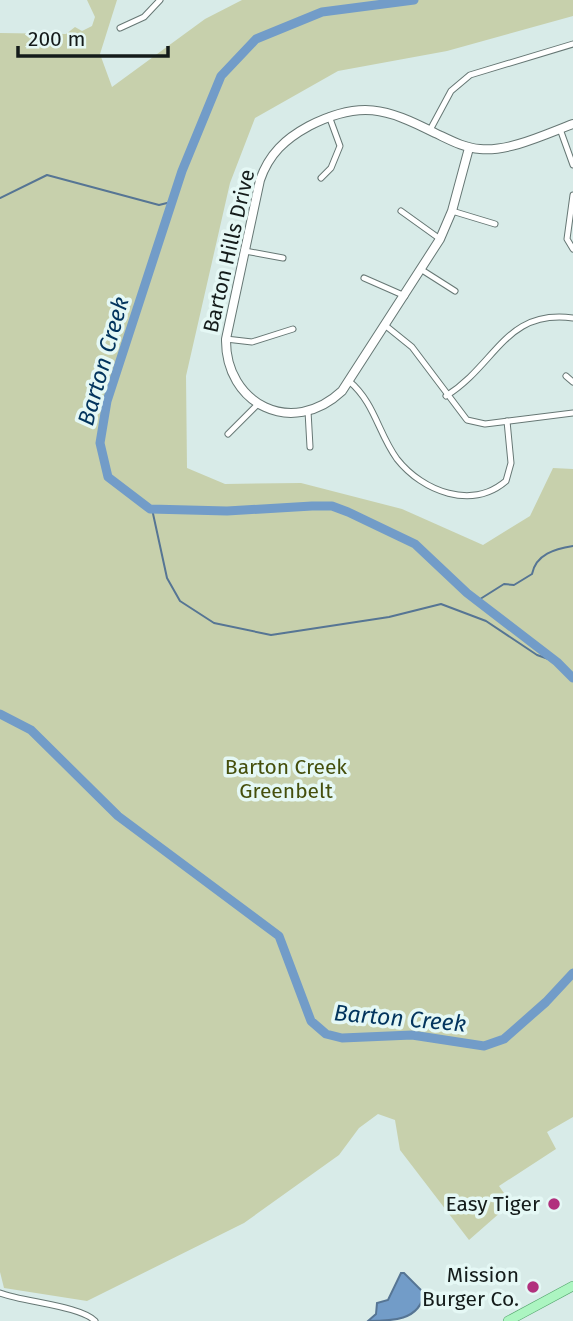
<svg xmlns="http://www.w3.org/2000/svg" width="573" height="1321" font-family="'Fira Sans',sans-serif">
  <rect width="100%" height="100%" fill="#d8ebe8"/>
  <!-- green -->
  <path fill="#c7d0ac" d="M 87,0 L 117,0 L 100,54 L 112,87 L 205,19 L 242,0 L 573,0 L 573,16 L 447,51 L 338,71 L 255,118 L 230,183 L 186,376 L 187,468 L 225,484 L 301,483 L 402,509 L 483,545 L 530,516 L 553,468 L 573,469 L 573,1117 L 547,1132 L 556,1149 L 499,1186 L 511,1203 L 469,1240 L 400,1150 L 395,1120 L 378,1114 L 359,1128 L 339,1155 L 244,1223 L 87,1301 L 4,1288 L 0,1272 L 0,33 L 66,34 L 75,27 L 82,31 L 92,26 L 95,17 Z"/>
  <!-- water -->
  <path fill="#729cc8" stroke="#567594" stroke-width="2" d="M 401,1273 L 404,1273 L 424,1293 C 420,1321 391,1321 368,1321 L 376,1314 L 377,1303 L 388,1300 Z"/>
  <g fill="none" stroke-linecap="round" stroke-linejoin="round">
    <!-- stream -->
    <g stroke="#567594" stroke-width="2">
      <path d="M 0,198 L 47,175 L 159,205 L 171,202"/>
      <path d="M 152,509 L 167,578 L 180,601 L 214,623 L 271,635 L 389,617 L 441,604 L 486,621 L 537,655 L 557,662"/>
      <path d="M 477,601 L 504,584 L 514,585 L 532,574 C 536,554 555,549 573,546"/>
    </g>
    <!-- river -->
    <g stroke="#729cc8" stroke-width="9">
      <path d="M 414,0 L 322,12 L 256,39 L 221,76 L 182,171 L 107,401 L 100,443 L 108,477 L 150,509 L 227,511 L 312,506 L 332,506 L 348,512 L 415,544 L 467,593 L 557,662 L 573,678"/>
      <path d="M 0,714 L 31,730 L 118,816 L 279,936 L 311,1021 L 326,1034 L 342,1038 L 412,1035 L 484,1046 L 504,1039 L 546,1002 L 573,973"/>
    </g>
    <defs>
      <g id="street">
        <path d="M 120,28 L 144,17 L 160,0"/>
        <path d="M 560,129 L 573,165"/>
        <path d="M 430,130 L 451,91 L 470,75 L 573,44"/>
        <path d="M 321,178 L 331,168 L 340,146 L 329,116"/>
        <path d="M 573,195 L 567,239 L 573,249"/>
        <path d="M 401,211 L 440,239"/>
        <path d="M 452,211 L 495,224"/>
        <path d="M 245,251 L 283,258"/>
        <path d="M 422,270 L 455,291"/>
        <path d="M 364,278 L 405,296"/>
        <path d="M 386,326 L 412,347 L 467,420 L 485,424 L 573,413"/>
        <path d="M 226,339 L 252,342 L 293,329"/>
        <path d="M 566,376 L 573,382"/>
        <path d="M 349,381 C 375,403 378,433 397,459 C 423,492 472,510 506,481 L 511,463 L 507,421"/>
        <path d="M 446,396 C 497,364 505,309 573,318"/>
        <path d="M 308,411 L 310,447"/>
        <path d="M 228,434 L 258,404"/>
        <path d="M 0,1293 C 24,1302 81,1306 95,1321"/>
      </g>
      <path id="secondary" d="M 469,148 L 452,211 L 440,239 L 342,391 C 292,438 225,404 226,339 L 260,180 C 269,154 285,139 309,126 C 360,100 386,108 435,133 C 450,140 464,148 480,149 C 509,152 546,134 573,124"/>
      <path id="primary" d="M 508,1321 L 573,1286"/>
    </defs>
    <!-- street casing -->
    <use href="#street" stroke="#667774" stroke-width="7"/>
    <!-- secondary casing -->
    <use href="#secondary" stroke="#667774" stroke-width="10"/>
    <!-- primary casing -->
    <use href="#primary" stroke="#53a56c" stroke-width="10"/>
    <!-- street -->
    <use href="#street" stroke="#fff" stroke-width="5"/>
    <!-- secondary -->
    <use href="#secondary" stroke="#fff" stroke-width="8"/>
    <!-- primary -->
    <use href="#primary" stroke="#acf5c1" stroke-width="9"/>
  </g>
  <!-- markers -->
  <g fill="#b1317d" stroke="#e5f8f5" stroke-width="2.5">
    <circle cx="554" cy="1204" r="7"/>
    <circle cx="533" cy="1287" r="7"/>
  </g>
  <g text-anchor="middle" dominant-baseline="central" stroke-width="7" stroke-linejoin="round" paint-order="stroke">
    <!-- street labels -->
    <g font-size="21" fill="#141b1a" stroke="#e5f8f5">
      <text transform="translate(229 251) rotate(-77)">Barton Hills Drive</text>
    </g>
    <!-- park labels -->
    <g font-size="21" fill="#454f0c" stroke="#e5f8f5">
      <text x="286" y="767">Barton Creek<tspan x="286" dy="24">Greenbelt</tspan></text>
    </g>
    <!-- poi labels -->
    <g font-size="21" fill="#141b1a" stroke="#e5f8f5" text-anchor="end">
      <text x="540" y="1204">Easy Tiger</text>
      <text x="519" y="1275">Mission<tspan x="519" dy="24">Burger Co.</tspan></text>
    </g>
    <!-- water labels -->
    <g font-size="23" font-style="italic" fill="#02345d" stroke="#e5f8f5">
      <text transform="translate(103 361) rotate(-74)">Barton Creek</text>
      <text transform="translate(400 1018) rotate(5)">Barton Creek</text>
    </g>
  </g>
  <!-- scale -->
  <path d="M18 46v10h150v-10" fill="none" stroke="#141b1a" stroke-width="3.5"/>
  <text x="28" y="46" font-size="21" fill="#141b1a" stroke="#e5f8f5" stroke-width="5" paint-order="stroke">200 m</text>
</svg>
